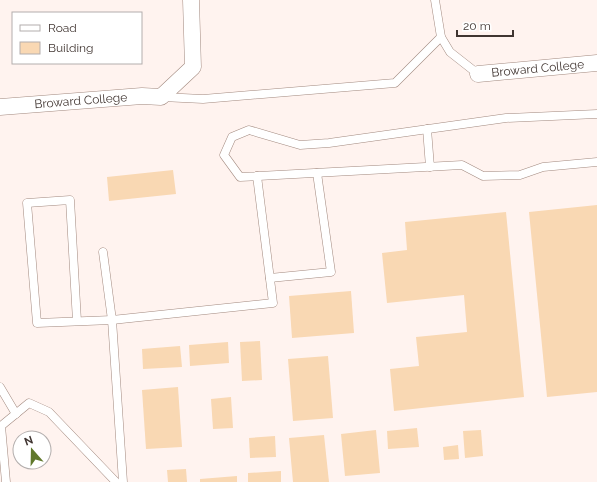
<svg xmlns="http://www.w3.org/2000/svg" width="597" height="482" font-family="Raleway,sans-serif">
  <rect width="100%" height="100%" fill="#fff3ef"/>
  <!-- building -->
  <g fill="#f9d8b3">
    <path d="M 173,170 L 176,194 L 109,201 L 107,177 Z"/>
    <path d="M 597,205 L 597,392 L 547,397 L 529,212 Z"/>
    <path d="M 506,212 L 524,397 L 394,411 L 390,369 L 419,366 L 416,337 L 467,332 L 464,295 L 387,303 L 382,253 L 407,250 L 405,222 Z"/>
    <path d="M 351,291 L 354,333 L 292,338 L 289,296 Z"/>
    <path d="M 260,341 L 262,380 L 242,381 L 240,342 Z"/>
    <path d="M 228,342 L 229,363 L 190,366 L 189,345 Z"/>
    <path d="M 180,346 L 182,367 L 143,369 L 142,349 Z"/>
    <path d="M 328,356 L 333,418 L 293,421 L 288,359 Z"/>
    <path d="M 178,387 L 182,447 L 146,449 L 142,390 Z"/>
    <path d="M 231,397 L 233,428 L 213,429 L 211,399 Z"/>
    <path d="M 417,428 L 419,447 L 388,449 L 387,431 Z"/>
    <path d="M 376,430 L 380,473 L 345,476 L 341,434 Z"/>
    <path d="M 481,430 L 483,456 L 465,458 L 463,431 Z"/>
    <path d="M 324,435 L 329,482 L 293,482 L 289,438 Z"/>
    <path d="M 275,436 L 276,457 L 250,458 L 249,438 Z"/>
    <path d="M 458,445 L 459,459 L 444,460 L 443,447 Z"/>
    <path d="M 186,469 L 187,482 L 168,482 L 167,470 Z"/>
    <path d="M 281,471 L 281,482 L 248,482 L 248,473 Z"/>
    <path d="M 237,476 L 237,482 L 200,482 L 200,479 Z"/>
  </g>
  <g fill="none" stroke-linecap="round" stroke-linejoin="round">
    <defs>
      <g id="lane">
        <path d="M 435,0 L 441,37 L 450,52 L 478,74"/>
        <path d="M 162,97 L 203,99 L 395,83 L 441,37"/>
        <path d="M 597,114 L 506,118 L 329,143 L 300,145 L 249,130 L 232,137 L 224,155 L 240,177 L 462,165 L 483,176 L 520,175 L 543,167 L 597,162"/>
        <path d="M 427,129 L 430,167"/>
        <path d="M 103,252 L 112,320 L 273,303 L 257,176"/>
        <path d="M 270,278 L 331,272 L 317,173"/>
        <path d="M 77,321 L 70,200 L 27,203 L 37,323 L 112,320 L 123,482"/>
        <path d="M 0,387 L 16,414"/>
        <path d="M 6,482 L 1,426 L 29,403 L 49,412 L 116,482"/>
      </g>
      <g id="street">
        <path id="s1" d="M 478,74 L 597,63"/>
        <path id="s2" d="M 0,107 L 142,96 L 161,97 L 193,67 L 191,0"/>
      </g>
    </defs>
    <!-- lane casing -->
    <use href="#lane" stroke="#a2897f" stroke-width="9"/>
    <!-- street casing -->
    <use href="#street" stroke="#a2897f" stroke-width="17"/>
    <!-- lane -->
    <use href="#lane" stroke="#fff" stroke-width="8"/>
    <!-- street -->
    <use href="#street" stroke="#fff" stroke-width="16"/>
  </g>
  <g text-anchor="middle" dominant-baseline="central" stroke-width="4" stroke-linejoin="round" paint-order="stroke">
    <!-- street labels -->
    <g font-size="12" fill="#403531" stroke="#fff">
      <text stroke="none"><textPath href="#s1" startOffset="60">Broward College</textPath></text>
      <text stroke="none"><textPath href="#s2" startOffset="81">Broward College</textPath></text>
    </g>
  </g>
  <!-- legend -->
  <rect x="12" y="12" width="130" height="52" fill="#ffffff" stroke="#b3aead"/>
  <rect x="20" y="25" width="20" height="6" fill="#ffffff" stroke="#b3aead"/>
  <text x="48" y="32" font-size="12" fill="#403531">Road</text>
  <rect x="20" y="42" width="20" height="12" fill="#f9d8b3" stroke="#b3aead"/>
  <text x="48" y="52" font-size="12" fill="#403531">Building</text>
  <!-- north arrow -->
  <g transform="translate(32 450) rotate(340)"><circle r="19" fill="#ffffff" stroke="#b3aead"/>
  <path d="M0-3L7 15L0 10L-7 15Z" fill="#60782b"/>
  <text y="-6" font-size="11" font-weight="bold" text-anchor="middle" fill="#403531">N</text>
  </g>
  <!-- scale -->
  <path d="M457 30v6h56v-6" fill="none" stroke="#403531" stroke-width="2"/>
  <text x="463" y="30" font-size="12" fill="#403531" stroke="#ffffff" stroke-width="3" paint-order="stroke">20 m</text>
</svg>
